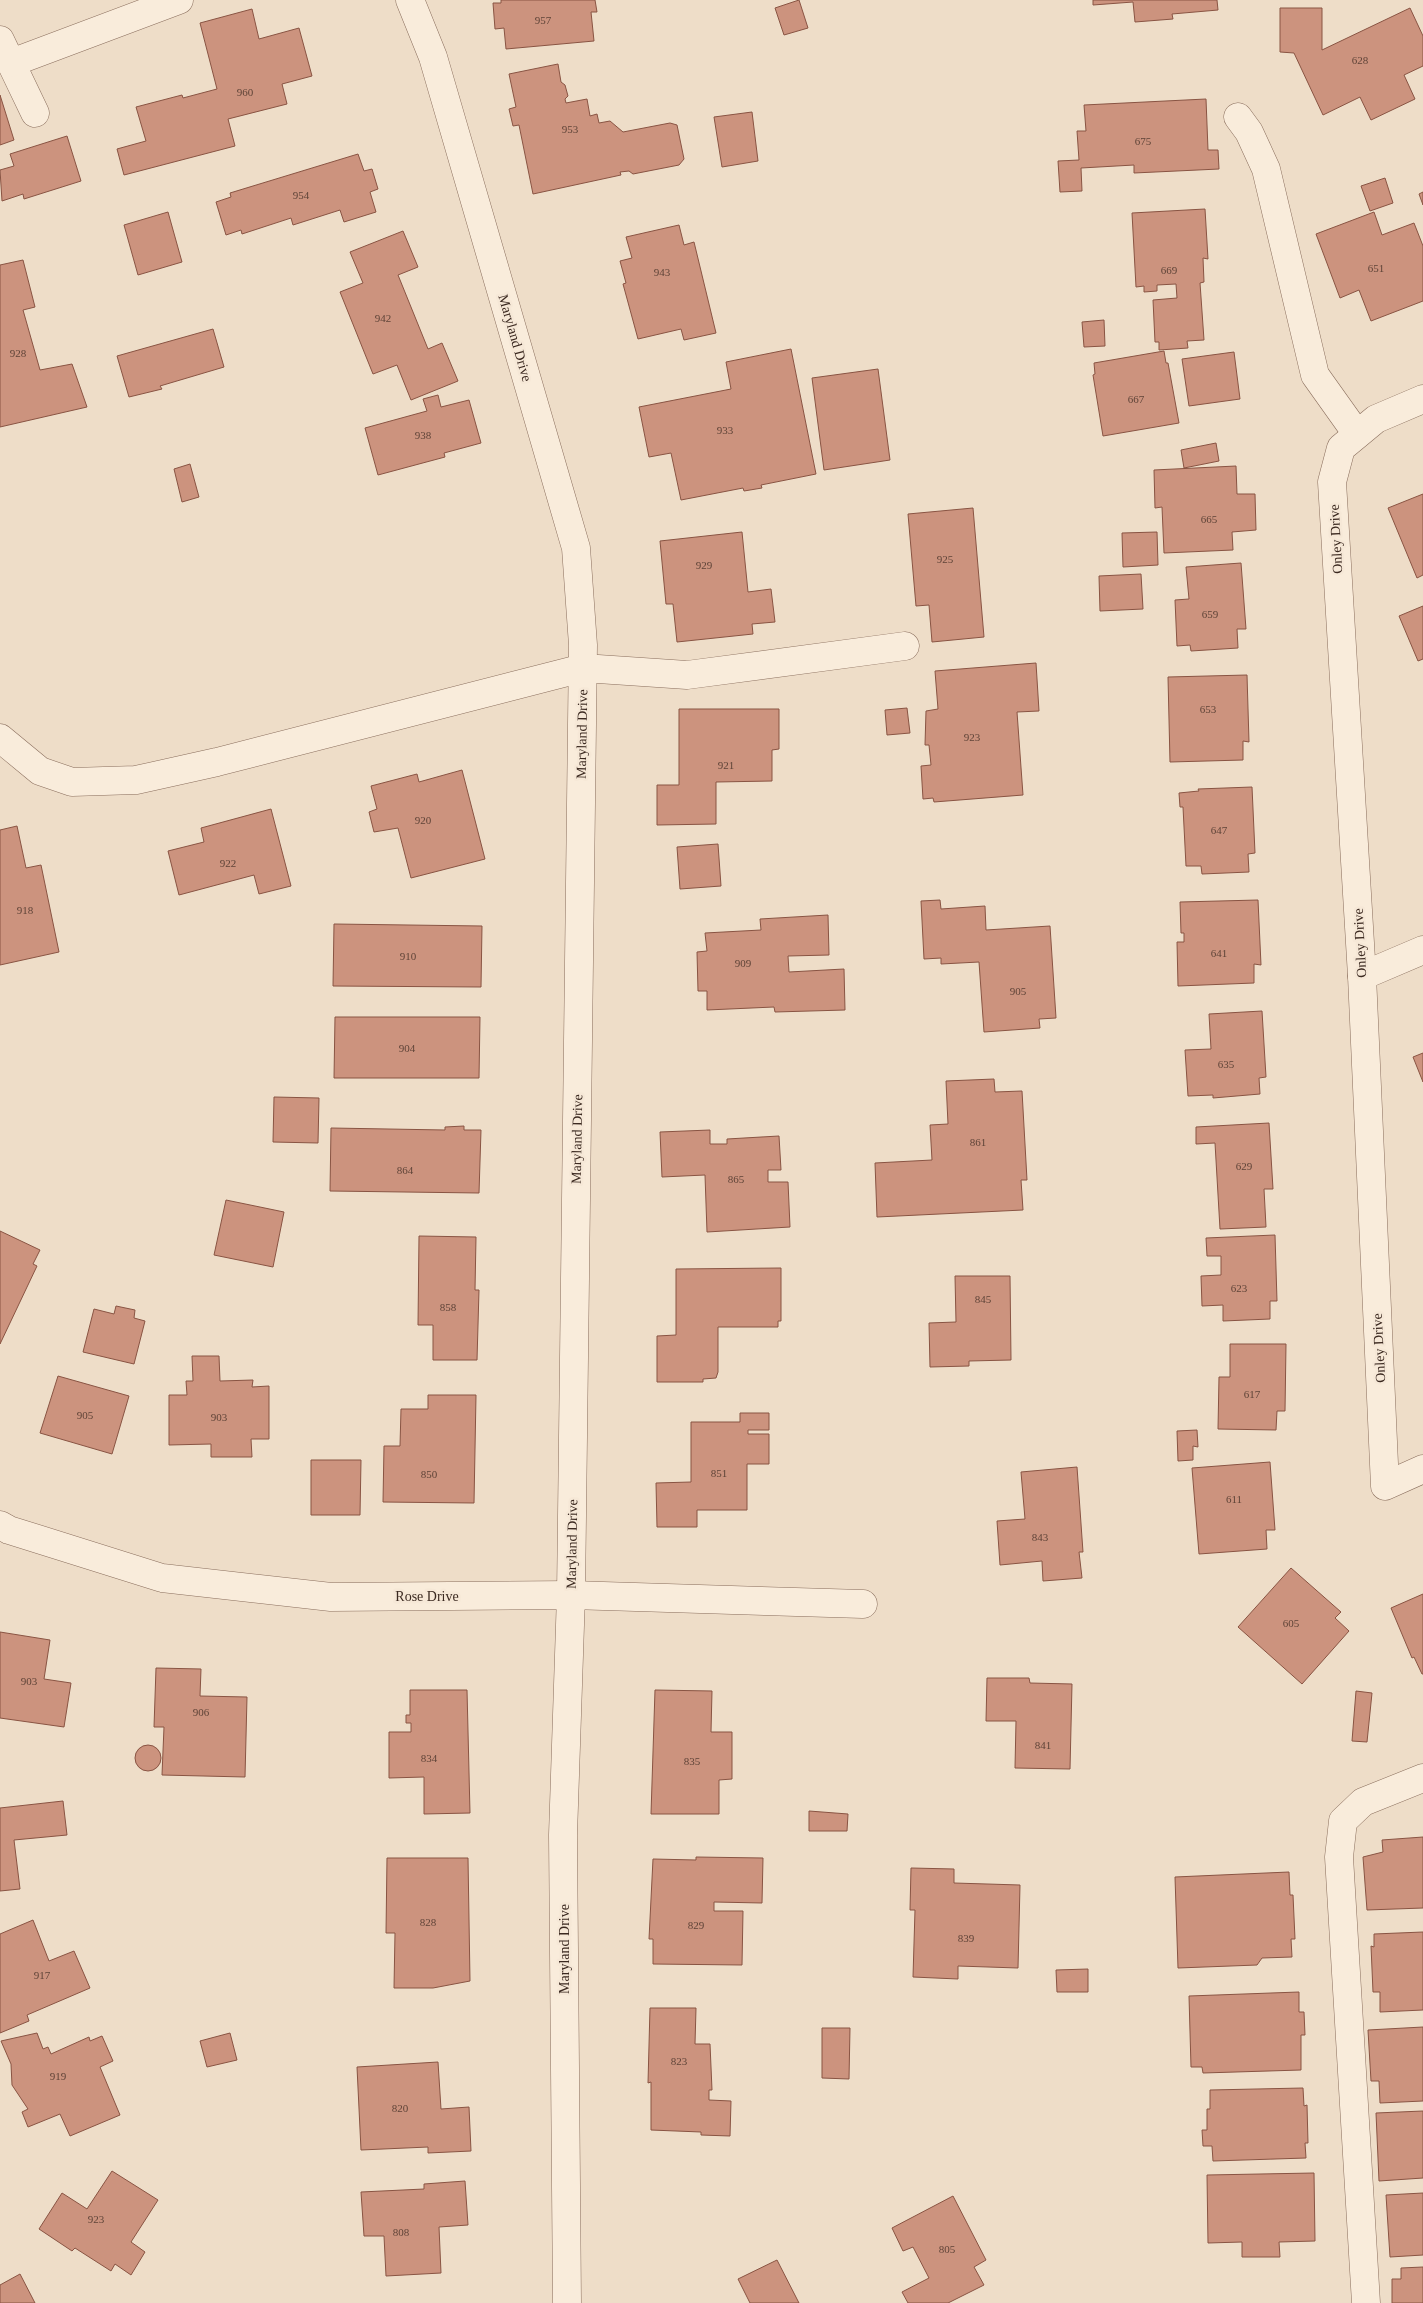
<svg xmlns="http://www.w3.org/2000/svg" width="1423" height="2303" font-family="'Times New Roman',serif">
  <rect width="100%" height="100%" fill="#eeddc8"/>
  <!-- building -->
  <g fill="#cc937e" stroke="#895443">
    <path d="M 501,0 L 595,0 L 597,12 L 591,12 L 594,41 L 506,49 L 504,28 L 495,29 L 493,3 L 501,3 Z"/>
    <path d="M 799,0 L 808,28 L 784,35 L 775,8 Z"/>
    <path d="M 1093,0 L 1217,0 L 1218,10 L 1172,14 L 1173,19 L 1135,22 L 1133,2 L 1093,5 Z"/>
    <path d="M 1280,8 L 1322,8 L 1322,50 L 1410,8 L 1423,36 L 1423,66 L 1404,75 L 1415,99 L 1371,120 L 1360,97 L 1323,115 L 1294,53 L 1280,52 Z"/>
    <path d="M 252,9 L 259,39 L 299,28 L 312,76 L 282,84 L 287,104 L 228,119 L 235,146 L 124,175 L 117,149 L 146,141 L 136,107 L 182,95 L 183,98 L 217,89 L 200,23 Z"/>
    <path d="M 558,64 L 561,82 L 565,85 L 568,96 L 565,99 L 566,103 L 587,99 L 590,116 L 597,114 L 599,123 L 610,121 L 623,132 L 670,123 L 677,125 L 684,159 L 679,165 L 633,174 L 629,171 L 620,172 L 621,175 L 533,194 L 519,125 L 513,126 L 509,109 L 516,107 L 509,74 Z"/>
    <path d="M 0,95 L 14,140 L 0,145 Z"/>
    <path d="M 1206,99 L 1208,150 L 1218,150 L 1219,169 L 1134,173 L 1134,165 L 1081,168 L 1082,191 L 1060,192 L 1058,161 L 1079,160 L 1077,131 L 1086,131 L 1084,105 Z"/>
    <path d="M 752,112 L 758,161 L 722,167 L 714,117 Z"/>
    <path d="M 67,136 L 81,181 L 24,199 L 23,194 L 2,201 L 0,170 L 14,166 L 10,154 Z"/>
    <path d="M 358,154 L 364,171 L 372,169 L 378,189 L 370,192 L 376,212 L 344,222 L 340,210 L 293,225 L 291,218 L 242,234 L 241,230 L 226,235 L 216,202 L 231,197 L 230,193 Z"/>
    <path d="M 1385,178 L 1393,203 L 1370,211 L 1361,186 Z"/>
    <path d="M 1423,192 L 1423,205 L 1419,194 Z"/>
    <path d="M 1205,209 L 1208,259 L 1203,258 L 1204,282 L 1200,283 L 1204,340 L 1187,341 L 1188,348 L 1159,350 L 1159,342 L 1155,342 L 1153,300 L 1177,298 L 1176,284 L 1157,285 L 1157,291 L 1144,292 L 1144,286 L 1136,287 L 1132,213 Z"/>
    <path d="M 168,212 L 182,262 L 138,275 L 124,225 Z"/>
    <path d="M 1374,212 L 1382,235 L 1414,223 L 1423,246 L 1423,301 L 1371,321 L 1359,290 L 1340,298 L 1316,234 Z"/>
    <path d="M 679,225 L 684,245 L 694,242 L 716,333 L 684,340 L 681,329 L 638,339 L 623,284 L 626,283 L 620,261 L 632,258 L 626,237 Z"/>
    <path d="M 403,231 L 418,267 L 398,275 L 428,349 L 442,343 L 458,381 L 411,400 L 397,365 L 373,374 L 340,292 L 363,283 L 350,252 Z"/>
    <path d="M 23,260 L 35,307 L 23,310 L 40,370 L 72,364 L 87,407 L 0,427 L 0,265 Z"/>
    <path d="M 1104,320 L 1105,346 L 1084,347 L 1082,322 Z"/>
    <path d="M 213,329 L 224,367 L 160,386 L 162,389 L 129,397 L 117,356 Z"/>
    <path d="M 791,349 L 816,474 L 761,485 L 762,488 L 744,491 L 743,488 L 681,500 L 671,453 L 649,457 L 639,407 L 731,389 L 726,362 Z"/>
    <path d="M 1164,351 L 1166,363 L 1168,363 L 1179,423 L 1103,436 L 1093,375 L 1095,374 L 1094,363 Z"/>
    <path d="M 1234,352 L 1240,399 L 1189,406 L 1182,359 Z"/>
    <path d="M 878,369 L 890,460 L 824,470 L 812,378 Z"/>
    <path d="M 438,395 L 441,407 L 469,400 L 481,443 L 444,453 L 445,457 L 378,475 L 365,428 L 427,411 L 423,399 Z"/>
    <path d="M 1216,443 L 1219,461 L 1184,468 L 1181,450 Z"/>
    <path d="M 190,464 L 199,497 L 182,502 L 174,469 Z"/>
    <path d="M 1236,466 L 1237,494 L 1255,494 L 1256,530 L 1232,532 L 1233,550 L 1164,553 L 1162,507 L 1155,508 L 1154,470 Z"/>
    <path d="M 1423,494 L 1423,575 L 1417,578 L 1388,508 Z"/>
    <path d="M 973,508 L 984,637 L 932,642 L 929,605 L 916,606 L 908,514 Z"/>
    <path d="M 742,532 L 748,592 L 771,589 L 775,622 L 752,624 L 753,634 L 677,642 L 673,604 L 666,604 L 660,541 Z"/>
    <path d="M 1157,532 L 1158,565 L 1123,567 L 1122,533 Z"/>
    <path d="M 1241,563 L 1246,629 L 1237,629 L 1238,648 L 1191,651 L 1190,645 L 1177,646 L 1175,600 L 1189,599 L 1186,567 Z"/>
    <path d="M 1141,574 L 1143,609 L 1100,611 L 1099,576 Z"/>
    <path d="M 1423,606 L 1423,659 L 1418,661 L 1399,616 Z"/>
    <path d="M 1036,663 L 1039,711 L 1017,712 L 1023,795 L 934,802 L 933,798 L 923,799 L 921,766 L 931,765 L 929,745 L 925,745 L 926,711 L 938,709 L 935,671 Z"/>
    <path d="M 1247,675 L 1249,742 L 1243,741 L 1243,760 L 1170,762 L 1168,677 Z"/>
    <path d="M 907,708 L 910,733 L 887,735 L 885,710 Z"/>
    <path d="M 679,709 L 779,709 L 779,749 L 772,750 L 772,781 L 716,782 L 716,824 L 657,825 L 657,785 L 679,785 Z"/>
    <path d="M 462,770 L 485,859 L 411,878 L 398,828 L 374,832 L 369,812 L 377,809 L 371,786 L 417,774 L 419,782 Z"/>
    <path d="M 1252,787 L 1255,853 L 1248,854 L 1249,872 L 1202,874 L 1201,866 L 1186,866 L 1183,807 L 1180,807 L 1179,793 L 1199,791 L 1198,789 Z"/>
    <path d="M 271,809 L 291,886 L 259,894 L 254,875 L 179,895 L 168,851 L 204,842 L 201,828 Z"/>
    <path d="M 17,826 L 26,868 L 41,865 L 59,952 L 0,965 L 0,830 Z"/>
    <path d="M 718,844 L 721,886 L 680,889 L 677,847 Z"/>
    <path d="M 940,900 L 941,909 L 985,906 L 986,930 L 1050,926 L 1056,1018 L 1039,1019 L 1040,1028 L 984,1032 L 979,962 L 941,964 L 941,958 L 924,959 L 921,901 Z"/>
    <path d="M 1258,900 L 1261,965 L 1254,964 L 1254,983 L 1178,986 L 1177,942 L 1184,942 L 1184,933 L 1181,933 L 1180,902 Z"/>
    <path d="M 828,915 L 829,955 L 788,956 L 789,972 L 844,969 L 845,1010 L 775,1012 L 774,1007 L 707,1010 L 707,991 L 698,991 L 697,952 L 707,951 L 705,933 L 761,930 L 760,919 Z"/>
    <path d="M 334,924 L 482,926 L 481,987 L 333,986 Z"/>
    <path d="M 1262,1011 L 1266,1077 L 1259,1078 L 1260,1094 L 1213,1098 L 1213,1095 L 1188,1096 L 1185,1050 L 1211,1049 L 1209,1014 Z"/>
    <path d="M 335,1017 L 480,1017 L 479,1078 L 334,1078 Z"/>
    <path d="M 1423,1053 L 1423,1082 L 1413,1057 Z"/>
    <path d="M 994,1079 L 995,1092 L 1022,1091 L 1027,1180 L 1021,1180 L 1023,1210 L 877,1217 L 875,1163 L 932,1160 L 930,1125 L 948,1124 L 946,1081 Z"/>
    <path d="M 274,1097 L 319,1098 L 318,1143 L 273,1142 Z"/>
    <path d="M 1269,1123 L 1273,1189 L 1264,1189 L 1266,1227 L 1220,1229 L 1215,1143 L 1196,1144 L 1196,1127 Z"/>
    <path d="M 464,1126 L 464,1130 L 481,1130 L 479,1193 L 330,1191 L 331,1128 L 445,1130 L 445,1127 Z"/>
    <path d="M 710,1130 L 710,1144 L 727,1144 L 727,1139 L 779,1136 L 781,1170 L 768,1170 L 768,1182 L 788,1182 L 790,1227 L 707,1232 L 705,1175 L 662,1177 L 660,1132 Z"/>
    <path d="M 226,1200 L 284,1212 L 273,1267 L 214,1255 Z"/>
    <path d="M 0,1231 L 40,1250 L 33,1264 L 37,1266 L 0,1344 Z"/>
    <path d="M 1275,1235 L 1277,1301 L 1270,1301 L 1270,1319 L 1223,1321 L 1223,1305 L 1202,1306 L 1201,1276 L 1221,1275 L 1221,1256 L 1207,1256 L 1206,1238 Z"/>
    <path d="M 419,1236 L 476,1237 L 475,1290 L 479,1290 L 477,1360 L 433,1360 L 433,1325 L 418,1325 Z"/>
    <path d="M 781,1268 L 781,1321 L 778,1321 L 778,1327 L 718,1327 L 718,1372 L 716,1378 L 703,1379 L 703,1382 L 657,1382 L 657,1336 L 676,1335 L 676,1269 Z"/>
    <path d="M 955,1276 L 1010,1276 L 1011,1360 L 969,1361 L 969,1366 L 930,1367 L 929,1323 L 956,1322 Z"/>
    <path d="M 116,1306 L 135,1310 L 134,1318 L 145,1321 L 134,1364 L 83,1352 L 94,1309 L 114,1314 Z"/>
    <path d="M 1230,1344 L 1286,1344 L 1285,1411 L 1277,1411 L 1276,1430 L 1218,1429 L 1219,1377 L 1230,1377 Z"/>
    <path d="M 192,1356 L 219,1356 L 220,1381 L 253,1380 L 252,1387 L 269,1386 L 269,1439 L 251,1439 L 252,1457 L 211,1457 L 211,1444 L 169,1445 L 169,1395 L 187,1395 L 186,1381 L 193,1381 Z"/>
    <path d="M 58,1376 L 129,1396 L 112,1454 L 40,1433 Z"/>
    <path d="M 428,1395 L 476,1395 L 474,1503 L 383,1502 L 384,1446 L 400,1446 L 401,1409 L 428,1409 Z"/>
    <path d="M 740,1413 L 769,1413 L 769,1430 L 748,1430 L 748,1434 L 769,1434 L 769,1464 L 747,1464 L 747,1510 L 697,1510 L 697,1527 L 657,1527 L 656,1483 L 691,1482 L 691,1422 L 740,1422 Z"/>
    <path d="M 1197,1430 L 1198,1447 L 1193,1446 L 1193,1460 L 1178,1461 L 1177,1431 Z"/>
    <path d="M 311,1460 L 361,1460 L 360,1515 L 311,1515 Z"/>
    <path d="M 1270,1462 L 1275,1530 L 1266,1530 L 1267,1549 L 1199,1554 L 1192,1468 Z"/>
    <path d="M 1077,1467 L 1083,1552 L 1079,1552 L 1082,1578 L 1043,1581 L 1042,1561 L 1000,1565 L 997,1521 L 1025,1519 L 1021,1472 Z"/>
    <path d="M 1291,1568 L 1341,1612 L 1335,1618 L 1349,1631 L 1302,1684 L 1238,1627 Z"/>
    <path d="M 1423,1594 L 1423,1674 L 1422,1674 L 1414,1657 L 1412,1658 L 1391,1608 Z"/>
    <path d="M 0,1632 L 50,1640 L 44,1679 L 71,1683 L 64,1727 L 0,1718 Z"/>
    <path d="M 156,1668 L 201,1669 L 200,1696 L 247,1697 L 245,1777 L 162,1775 L 164,1727 L 154,1727 Z"/>
    <path d="M 987,1678 L 1029,1678 L 1030,1683 L 1072,1684 L 1070,1769 L 1015,1768 L 1016,1721 L 986,1721 Z"/>
    <path d="M 410,1690 L 467,1690 L 470,1813 L 424,1814 L 424,1777 L 389,1778 L 389,1732 L 411,1732 L 411,1723 L 406,1723 L 406,1715 L 410,1715 Z"/>
    <path d="M 655,1690 L 712,1691 L 711,1732 L 732,1732 L 732,1779 L 719,1780 L 719,1814 L 651,1814 Z"/>
    <path d="M 1356,1691 L 1372,1693 L 1367,1742 L 1352,1741 Z"/>
    <circle cx="148" cy="1758" r="13"/>
    <path d="M 63,1801 L 67,1835 L 14,1840 L 20,1889 L 0,1891 L 0,1808 Z"/>
    <path d="M 809,1811 L 848,1814 L 847,1831 L 809,1831 Z"/>
    <path d="M 1423,1837 L 1423,1908 L 1367,1910 L 1363,1857 L 1383,1852 L 1382,1840 Z"/>
    <path d="M 696,1857 L 763,1858 L 762,1903 L 714,1902 L 714,1911 L 743,1911 L 742,1965 L 653,1964 L 653,1939 L 649,1939 L 653,1859 L 696,1860 Z"/>
    <path d="M 387,1858 L 468,1858 L 470,1981 L 433,1988 L 394,1988 L 395,1933 L 386,1933 Z"/>
    <path d="M 911,1868 L 954,1869 L 954,1883 L 1020,1885 L 1018,1968 L 958,1966 L 958,1979 L 913,1977 L 915,1910 L 910,1910 Z"/>
    <path d="M 1289,1872 L 1290,1895 L 1293,1895 L 1295,1939 L 1291,1939 L 1292,1957 L 1262,1958 L 1257,1965 L 1178,1968 L 1175,1877 Z"/>
    <path d="M 33,1920 L 49,1961 L 74,1951 L 90,1988 L 27,2015 L 29,2021 L 0,2033 L 0,1934 Z"/>
    <path d="M 1423,1932 L 1423,2010 L 1380,2012 L 1380,1992 L 1373,1992 L 1371,1946 L 1374,1947 L 1374,1934 Z"/>
    <path d="M 1088,1969 L 1088,1992 L 1057,1992 L 1056,1970 Z"/>
    <path d="M 1299,1992 L 1299,2012 L 1304,2012 L 1305,2035 L 1301,2035 L 1301,2070 L 1203,2073 L 1202,2067 L 1191,2067 L 1189,1996 Z"/>
    <path d="M 650,2008 L 696,2008 L 695,2044 L 710,2044 L 712,2090 L 709,2090 L 709,2100 L 731,2101 L 730,2136 L 701,2135 L 701,2132 L 651,2130 L 651,2082 L 648,2083 Z"/>
    <path d="M 1423,2027 L 1423,2101 L 1380,2103 L 1379,2081 L 1371,2081 L 1368,2030 Z"/>
    <path d="M 822,2028 L 850,2028 L 849,2079 L 822,2078 Z"/>
    <path d="M 37,2033 L 43,2049 L 48,2047 L 51,2054 L 89,2037 L 90,2041 L 102,2036 L 113,2061 L 100,2067 L 120,2115 L 70,2136 L 60,2114 L 28,2127 L 22,2112 L 28,2109 L 12,2085 L 11,2064 L 1,2041 Z"/>
    <path d="M 230,2033 L 237,2060 L 207,2067 L 200,2041 Z"/>
    <path d="M 438,2062 L 441,2109 L 469,2107 L 471,2151 L 428,2153 L 428,2147 L 361,2150 L 357,2067 Z"/>
    <path d="M 1303,2088 L 1304,2106 L 1307,2105 L 1308,2143 L 1305,2143 L 1306,2158 L 1213,2161 L 1212,2146 L 1203,2146 L 1202,2130 L 1207,2130 L 1207,2109 L 1210,2109 L 1210,2090 Z"/>
    <path d="M 1423,2111 L 1423,2178 L 1379,2181 L 1376,2113 Z"/>
    <path d="M 112,2171 L 158,2200 L 131,2242 L 145,2252 L 131,2275 L 115,2264 L 111,2271 L 75,2248 L 72,2251 L 39,2229 L 62,2193 L 87,2209 Z"/>
    <path d="M 1314,2173 L 1315,2241 L 1279,2242 L 1280,2257 L 1242,2257 L 1242,2242 L 1208,2243 L 1207,2175 Z"/>
    <path d="M 465,2181 L 468,2225 L 439,2227 L 441,2273 L 386,2276 L 384,2236 L 364,2236 L 361,2192 L 424,2189 L 424,2184 Z"/>
    <path d="M 1423,2193 L 1423,2255 L 1390,2257 L 1386,2195 Z"/>
    <path d="M 953,2196 L 986,2260 L 974,2267 L 984,2285 L 948,2303 L 908,2303 L 902,2292 L 929,2278 L 913,2247 L 903,2251 L 892,2228 Z"/>
    <path d="M 777,2260 L 799,2303 L 750,2303 L 738,2279 Z"/>
    <path d="M 1423,2267 L 1423,2303 L 1392,2303 L 1392,2279 L 1401,2279 L 1401,2268 Z"/>
    <path d="M 20,2274 L 35,2303 L 0,2303 L 0,2285 Z"/>
  </g>
  <g fill="none" stroke-linecap="round" stroke-linejoin="round">
    <defs>
      <g id="minor">
        <path d="M 410,0 L 433,57 L 576,548 L 583,645 L 571,1595 L 563,1835 L 567,2303"/>
        <path d="M 0,40 L 35,113"/>
        <path d="M 11,63 L 179,0"/>
        <path d="M 1238,117 L 1249,132 L 1266,169 L 1315,375 L 1357,434"/>
        <path d="M 1423,399 L 1376,419 L 1341,448 L 1332,482 L 1362,976 L 1385,1486 L 1423,1469"/>
        <path d="M 0,738 L 40,771 L 72,782 L 136,780 L 217,762 L 583,668 L 687,675 L 905,646"/>
        <path d="M 1362,976 L 1423,950"/>
        <path d="M 0,1525 L 9,1530 L 162,1578 L 331,1597 L 571,1595 L 863,1604"/>
        <path d="M 1366,2303 L 1339,1857 L 1343,1821 L 1363,1802 L 1423,1778"/>
      </g>
    </defs>
    <!-- minor casing -->
    <use href="#minor" stroke="#8a6e5d" stroke-width="29"/>
    <!-- minor -->
    <use href="#minor" stroke="#f9ecdb" stroke-width="28"/>
  </g>
  <g text-anchor="middle" dominant-baseline="central" stroke-width="5" stroke-linejoin="round" paint-order="stroke">
    <!-- number labels -->
    <g font-size="11" fill="#5f4438">
      <text x="543" y="20">957</text>
      <text x="1360" y="60">628</text>
      <text x="245" y="92">960</text>
      <text x="570" y="129">953</text>
      <text x="1143" y="141">675</text>
      <text x="301" y="195">954</text>
      <text x="1376" y="268">651</text>
      <text x="1169" y="270">669</text>
      <text x="662" y="272">943</text>
      <text x="383" y="318">942</text>
      <text x="18" y="353">928</text>
      <text x="1136" y="399">667</text>
      <text x="725" y="430">933</text>
      <text x="423" y="435">938</text>
      <text x="1209" y="519">665</text>
      <text x="945" y="559">925</text>
      <text x="704" y="565">929</text>
      <text x="1210" y="614">659</text>
      <text x="1208" y="709">653</text>
      <text x="972" y="737">923</text>
      <text x="726" y="765">921</text>
      <text x="423" y="820">920</text>
      <text x="1219" y="830">647</text>
      <text x="228" y="863">922</text>
      <text x="25" y="910">918</text>
      <text x="1219" y="953">641</text>
      <text x="408" y="956">910</text>
      <text x="743" y="963">909</text>
      <text x="1018" y="991">905</text>
      <text x="407" y="1048">904</text>
      <text x="1226" y="1064">635</text>
      <text x="978" y="1142">861</text>
      <text x="1244" y="1166">629</text>
      <text x="405" y="1170">864</text>
      <text x="736" y="1179">865</text>
      <text x="1239" y="1288">623</text>
      <text x="983" y="1299">845</text>
      <text x="448" y="1307">858</text>
      <text x="1252" y="1394">617</text>
      <text x="85" y="1415">905</text>
      <text x="219" y="1417">903</text>
      <text x="719" y="1473">851</text>
      <text x="429" y="1474">850</text>
      <text x="1234" y="1499">611</text>
      <text x="1040" y="1537">843</text>
      <text x="1291" y="1623">605</text>
      <text x="29" y="1681">903</text>
      <text x="201" y="1712">906</text>
      <text x="1043" y="1745">841</text>
      <text x="429" y="1758">834</text>
      <text x="692" y="1761">835</text>
      <text x="428" y="1922">828</text>
      <text x="696" y="1925">829</text>
      <text x="966" y="1938">839</text>
      <text x="42" y="1975">917</text>
      <text x="679" y="2061">823</text>
      <text x="58" y="2076">919</text>
      <text x="400" y="2108">820</text>
      <text x="96" y="2219">923</text>
      <text x="401" y="2232">808</text>
      <text x="947" y="2249">805</text>
    </g>
    <!-- street labels -->
    <g font-size="14" fill="#3b2920" stroke="#f6e8d7">
      <text transform="translate(515 338) rotate(74)">Maryland Drive</text>
      <text transform="translate(1336 539) rotate(-93)">Onley Drive</text>
      <text transform="translate(582 734) rotate(-89)">Maryland Drive</text>
      <text transform="translate(1360 943) rotate(-93)">Onley Drive</text>
      <text transform="translate(577 1139) rotate(-89)">Maryland Drive</text>
      <text transform="translate(1379 1348) rotate(-93)">Onley Drive</text>
      <text transform="translate(572 1544) rotate(-89)">Maryland Drive</text>
      <text x="427" y="1596">Rose Drive</text>
      <text transform="translate(564 1949) rotate(-90)">Maryland Drive</text>
    </g>
  </g>
</svg>
